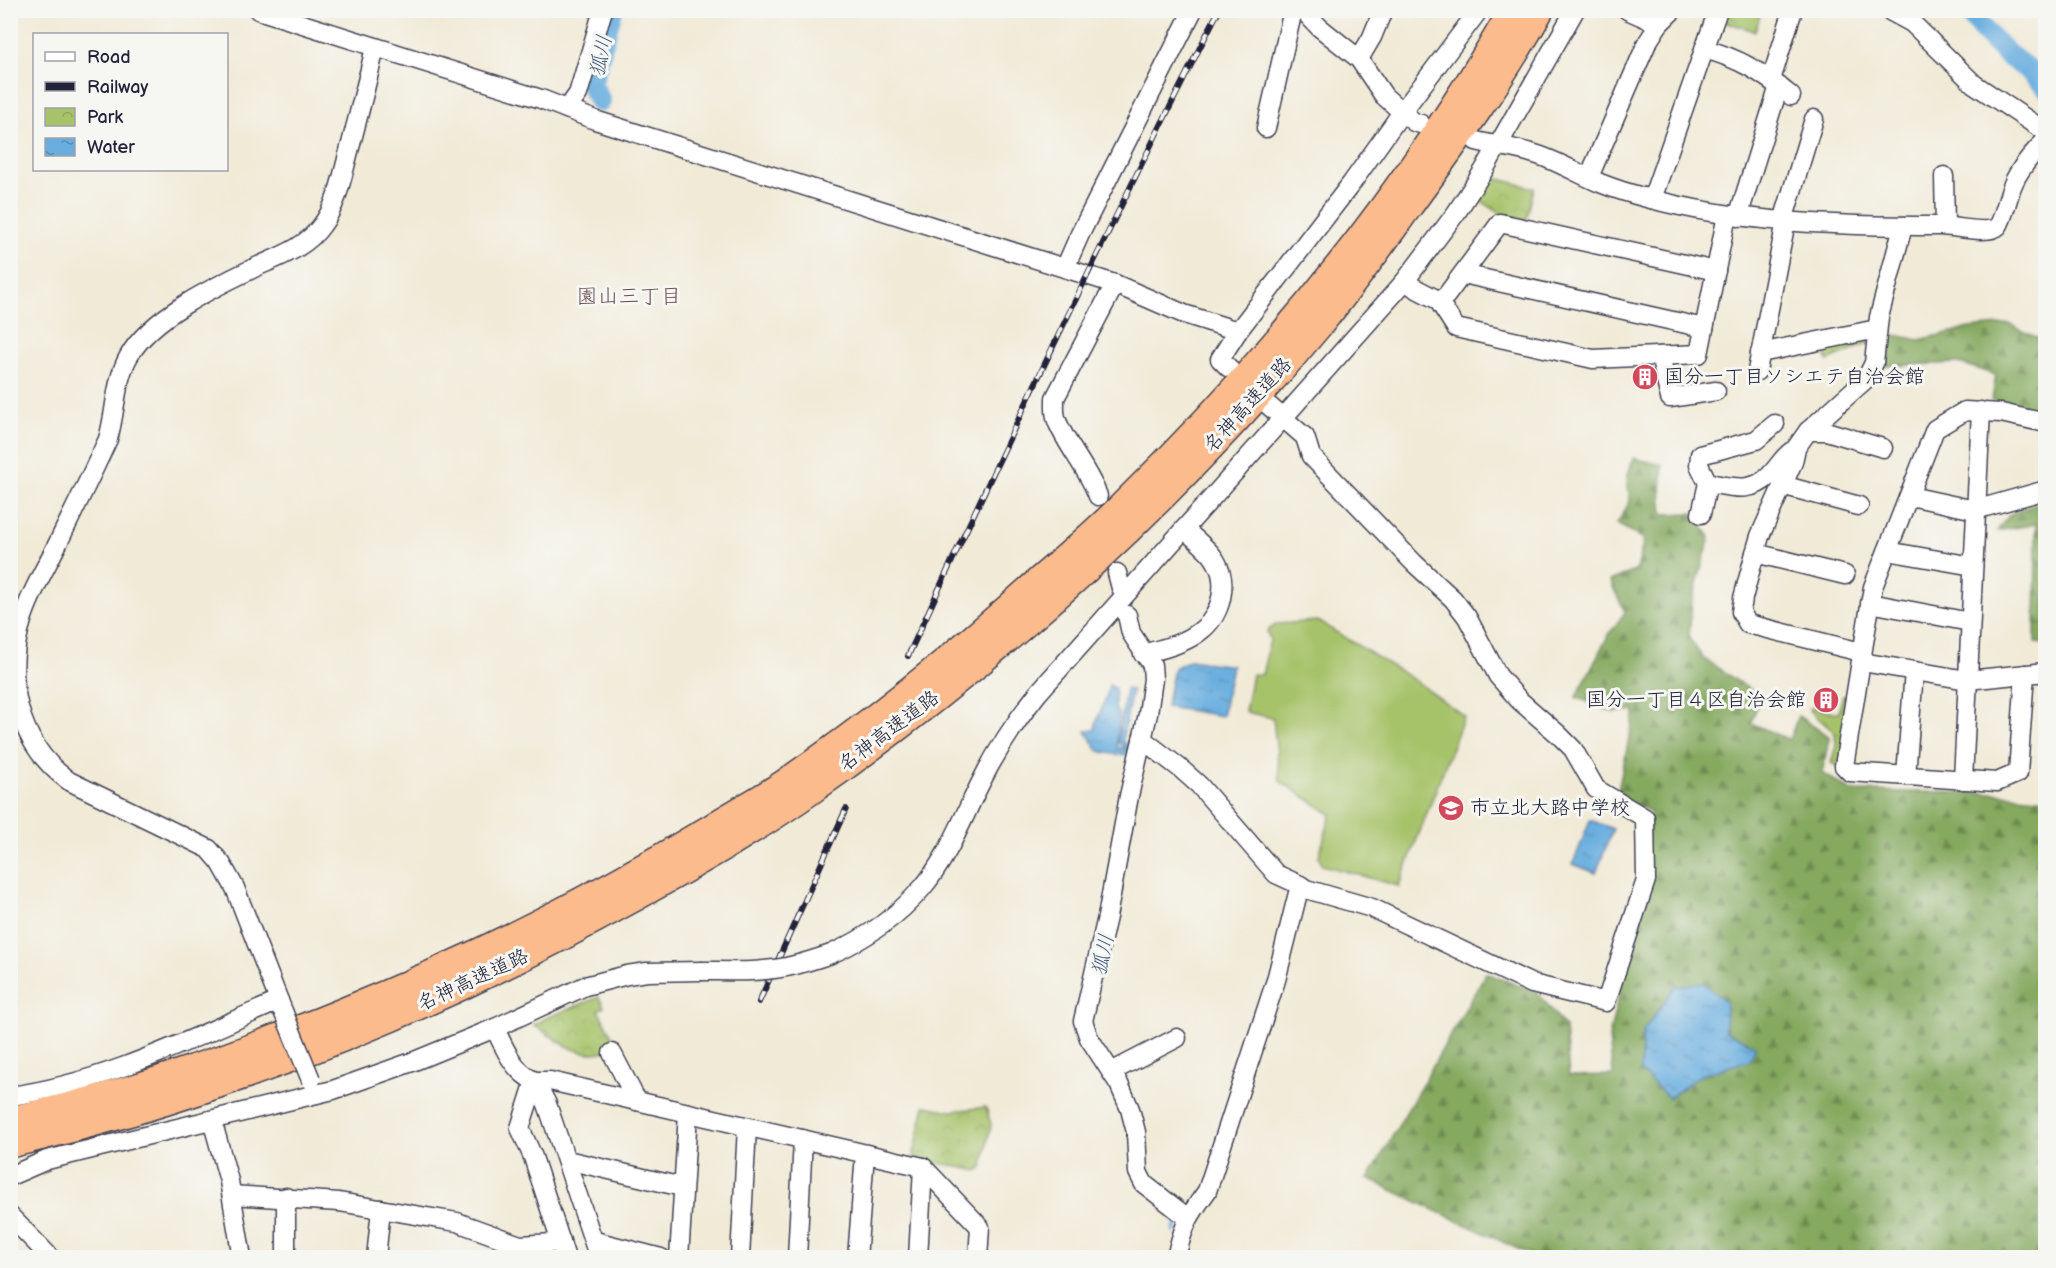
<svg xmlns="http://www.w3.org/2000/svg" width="2056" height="1268" font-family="'Balsamiq Sans','Klee One',sans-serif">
  <defs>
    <pattern id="forest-firs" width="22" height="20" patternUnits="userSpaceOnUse" patternTransform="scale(1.5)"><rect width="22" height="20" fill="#85a95e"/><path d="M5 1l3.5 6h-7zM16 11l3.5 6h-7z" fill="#6c894f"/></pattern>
    <pattern id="park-crowns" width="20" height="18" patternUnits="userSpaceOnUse" patternTransform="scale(1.5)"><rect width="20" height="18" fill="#a7c36a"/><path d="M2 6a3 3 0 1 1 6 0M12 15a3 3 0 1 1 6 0" fill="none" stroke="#8fa75d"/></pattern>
    <pattern id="water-ripples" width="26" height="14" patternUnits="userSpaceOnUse" patternTransform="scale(1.5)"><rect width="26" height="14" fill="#69aedf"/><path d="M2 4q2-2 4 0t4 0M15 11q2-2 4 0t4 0" fill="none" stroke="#568db6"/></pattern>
  </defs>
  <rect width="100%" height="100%" fill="#f6f6f2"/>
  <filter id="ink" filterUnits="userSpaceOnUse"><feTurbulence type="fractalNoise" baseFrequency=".0167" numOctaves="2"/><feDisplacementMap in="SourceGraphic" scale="12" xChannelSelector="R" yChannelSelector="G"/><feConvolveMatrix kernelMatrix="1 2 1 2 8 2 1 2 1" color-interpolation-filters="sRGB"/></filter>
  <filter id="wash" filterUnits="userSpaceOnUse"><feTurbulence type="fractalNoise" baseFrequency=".008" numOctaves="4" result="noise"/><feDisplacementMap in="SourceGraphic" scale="24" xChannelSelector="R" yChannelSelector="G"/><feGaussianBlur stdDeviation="1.35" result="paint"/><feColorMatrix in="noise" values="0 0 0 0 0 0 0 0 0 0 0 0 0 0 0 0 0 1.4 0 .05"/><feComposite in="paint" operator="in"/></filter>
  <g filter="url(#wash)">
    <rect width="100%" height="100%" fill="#f1ead7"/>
    <!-- forest -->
    <g fill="url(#forest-firs)" stroke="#54664c" stroke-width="1.5">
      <path d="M 2009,324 L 2045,342 L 2045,415 L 1992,400 L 1996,375 L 1959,363 L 1884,366 L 1886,333 L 1919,340 L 1969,328 Z"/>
      <path d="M 1633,458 L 1663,465 L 1661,491 L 1663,514 L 1693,513 L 1710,537 L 1692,602 L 1689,638 L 1703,658 L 1761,697 L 1751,723 L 1789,740 L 1798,716 L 1830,737 L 1822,773 L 1852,791 L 1993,793 L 2045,799 L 2045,1257 L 1535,1257 L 1368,1179 L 1486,973 L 1538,993 L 1565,1027 L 1569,1076 L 1613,1075 L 1609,1037 L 1625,966 L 1651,812 L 1617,795 L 1635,711 L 1612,712 L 1576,697 L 1608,636 L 1625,612 L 1610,581 L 1637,570 L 1644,539 L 1617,524 L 1630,501 L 1627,478 Z"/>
      <path d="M 2045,500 L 2045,644 L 2035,643 L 2036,524 L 1997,531 L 2010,514 Z"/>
    </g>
    <!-- park -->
    <g fill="url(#park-crowns)" stroke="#647252" stroke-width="1.5">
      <path d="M 1722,11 L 1745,11 L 1760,16 L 1755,31 L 1719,20 Z"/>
      <path d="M 1495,178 L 1534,188 L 1526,222 L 1504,216 L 1480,200 Z"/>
      <path d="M 1865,338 L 1870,343 L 1828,361 L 1822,347 Z"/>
      <path d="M 1843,696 L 1852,698 L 1842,767 L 1831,763 L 1836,745 L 1835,733 L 1809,710 L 1810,707 L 1838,713 Z"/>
      <path d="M 599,997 L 604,1007 L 598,1010 L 618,1047 C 581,1063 564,1044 534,1025 L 546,1018 Z"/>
      <path d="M 925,1106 L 952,1111 L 986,1107 L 991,1125 L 983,1166 L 978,1171 L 913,1158 Z"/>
    </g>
    <!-- pitch -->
    <path fill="#a7c36a" stroke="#647252" stroke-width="1.5" d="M 1318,621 L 1413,679 L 1464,716 L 1399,886 L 1322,865 L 1319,856 L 1331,814 L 1280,781 L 1273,718 L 1245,712 L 1252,674 L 1262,675 L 1270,640 L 1267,631 L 1277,624 Z"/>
    <!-- water -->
    <g fill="url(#water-ripples)" stroke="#46688d" stroke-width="1.5">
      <path d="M 1190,660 L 1232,666 L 1222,716 L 1166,707 L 1174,668 Z"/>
      <path d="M 1109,685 L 1115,688 L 1115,708 L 1119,715 L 1117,746 L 1120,748 L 1133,750 L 1131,756 C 1124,755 1101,754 1097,749 C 1093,744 1092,738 1086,732 L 1087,730 L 1095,730 C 1097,713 1106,705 1109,685 Z"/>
      <path d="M 1126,689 L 1132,690 L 1122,742 L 1133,745 L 1133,748 C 1126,748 1119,748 1118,739 Z"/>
      <path d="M 1590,820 L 1613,829 L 1596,873 L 1573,864 Z"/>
      <path d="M 1702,982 L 1726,1002 L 1725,1031 L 1756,1046 L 1750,1060 L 1699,1076 L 1669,1098 L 1640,1071 L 1643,1031 L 1675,987 Z"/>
    </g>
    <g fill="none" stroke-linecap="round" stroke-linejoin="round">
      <!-- stream -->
      <path stroke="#69aedf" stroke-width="4" d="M 1170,1214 L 1177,1222 L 1174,1231"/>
      <!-- river -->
      <g stroke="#69aedf" stroke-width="22">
        <path d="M 1968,10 L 1985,32 L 2008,55 L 2029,70 L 2046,87"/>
        <path d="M 600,101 L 592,86 L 592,81 L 612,10"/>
      </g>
    </g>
  </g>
  <g filter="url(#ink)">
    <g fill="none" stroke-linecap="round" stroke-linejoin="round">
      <defs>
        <g id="minor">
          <path d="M 258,10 L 541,99 L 595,120 L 1115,284 L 1184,314 L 1238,331 L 1351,184 L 1402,112 L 1414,122 L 1421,124"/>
          <path d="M 1303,10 L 1319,27 L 1359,59 L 1384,96 L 1402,112 L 1479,10"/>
          <path d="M 1627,10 L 1659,24"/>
          <path d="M 1888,10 L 1912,23 L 1974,84 L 2046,132"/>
          <path d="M 1704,49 C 1739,58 1763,73 1791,96"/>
          <path d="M 1359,59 L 1372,37 L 1383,10"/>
          <path d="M 1771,80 L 1793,10"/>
          <path d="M 567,109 L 578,94 L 603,10"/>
          <path d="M 1266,128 L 1293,10"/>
          <path d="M 1476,141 C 1497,146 1517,148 1538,155 C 1559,162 1579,174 1600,183 C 1615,189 1631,194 1647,198 C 1743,224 1842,226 1940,226 C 1953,226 1990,235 1998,226 C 2003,220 2009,193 2013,184 C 2020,167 2033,153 2046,140"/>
          <path d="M 1944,176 L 1945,226"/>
          <path d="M 1589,177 L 1647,43 L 1659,24 L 1673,10"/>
          <path d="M 1652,199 L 1718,10"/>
          <path d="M 1738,217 L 1779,86"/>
          <path d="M 1783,221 L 1814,119"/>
          <path d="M 1903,226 L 1879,317 L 1874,363 L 1866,379 L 1808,431 L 1796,448 L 1793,462 L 1760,536 L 1755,553 L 1743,598 L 1741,612 L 1748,624 L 1857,651 L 1868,663 L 1967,680 L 2046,672"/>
          <path d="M 1065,268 L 1080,234 L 1193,10"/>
          <path d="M 1463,274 L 1704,328"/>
          <path d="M 1405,281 L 1415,288 L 1438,300 L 1456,328 L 1593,359 L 1699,354 L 1727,215"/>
          <path d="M 1438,300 L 1446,296 L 1500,223 L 1716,271"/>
          <path d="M 1760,353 L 1877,329"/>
          <path d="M 1660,356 L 1670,398 L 1716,391"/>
          <path d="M 1229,368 L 1220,359 L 1238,331"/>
          <path d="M 1757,371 L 1786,221"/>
          <path d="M 1268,405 L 1305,437 L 1311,456 L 1414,563 L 1453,599 L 1467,617 L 1498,676 L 1519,700 L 1558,734 L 1573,749 L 1596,789 L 1645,818 L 1646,880 L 1606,1002 L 1532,984 L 1372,908 L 1306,889 L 1300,885"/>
          <path d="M 1808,431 L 1826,431 L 1883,448"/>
          <path d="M 1708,483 C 1732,487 1751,494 1770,475 C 1778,467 1783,457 1792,451"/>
          <path d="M 1782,485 L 1859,506"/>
          <path d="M 1098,496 C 1088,469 1067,446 1057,421 C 1054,413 1055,406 1055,398 L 1115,284"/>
          <path d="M 1910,496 L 1975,510 L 2046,490"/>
          <path d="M 1701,514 L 1708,483 L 1699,465 L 1700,455 L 1756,440 L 1775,424"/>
          <path d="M 1887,551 L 1973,566"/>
          <path d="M 1755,553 L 1845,575"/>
          <path d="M 1117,573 L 1121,588"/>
          <path d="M 1870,603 L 1970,622"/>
          <path d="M 1127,615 L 1131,633 L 1152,665 L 1153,679 L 1148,714 L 1129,796 L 1107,917 L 1083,1021 L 1089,1038 L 1119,1084 L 1130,1109 L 1136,1132 L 1138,1172 L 1144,1184 L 1188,1218"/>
          <path d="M 1143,654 C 1161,649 1184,644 1199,632 C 1223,615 1231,578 1211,554 C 1203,545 1193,537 1184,529"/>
          <path d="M 2025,674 L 2018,773 L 1997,782 L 1850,772 L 1844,766 L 1873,587 L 1935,429 L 1965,411 L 2001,413 L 2046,423"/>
          <path d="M 1142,739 L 1181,769 L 1199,785 L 1276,874 L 1300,885 L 1276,980 L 1207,1191 C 1188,1217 1183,1226 1176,1258"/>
          <path d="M 1906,776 L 1914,671"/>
          <path d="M 1963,780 L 1981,411"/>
          <path d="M 831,954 C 867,938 898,916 923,887 C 949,856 963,817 981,782 C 997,750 1016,721 1038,693 L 1405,281 L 1456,213 L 1484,170 L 1575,10"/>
          <path d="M 283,1011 L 235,888 L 221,863 L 209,849 L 69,781 C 17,744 3,677 23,617 C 31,592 46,567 58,543 C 75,508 92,474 108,439 C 116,412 115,380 129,356 C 151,317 214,287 254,268 C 278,257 306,248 322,225 C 339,202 343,171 351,144 C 359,112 368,80 375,47"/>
          <path d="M 495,1028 C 503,1046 515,1074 535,1081 L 547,1104 L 599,1258"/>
          <path d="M 612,1053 L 637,1101"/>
          <path d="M 1111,1072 L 1177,1038"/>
          <path d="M 10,1096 C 106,1083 192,1038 279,1001"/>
          <path d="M 212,1120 L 229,1181 L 242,1258"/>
          <path d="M 567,1160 L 682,1187"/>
          <path d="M 10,1176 L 47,1160 L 333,1090 L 412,1062 L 495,1028 L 585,986 L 627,975 L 647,972 L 701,971"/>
          <path d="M 232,1195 L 339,1202 L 427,1217 L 457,1222 L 520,1245 L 553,1243 L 561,1241"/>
          <path d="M 10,1216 L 51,1258"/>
          <path d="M 595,1241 L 661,1258"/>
          <path d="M 286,1258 L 286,1197"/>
          <path d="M 376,1258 L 381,1209"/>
          <path d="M 566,1258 L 533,1157 L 520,1128 L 535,1081 L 550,1081 L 923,1167 L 980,1227 L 978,1258"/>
          <path d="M 679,1258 L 688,1113"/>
          <path d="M 740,1258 L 747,1127"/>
          <path d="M 797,1258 L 803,1139"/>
          <path d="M 857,1258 L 865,1154"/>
          <path d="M 918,1258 L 923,1167"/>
        </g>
        <g id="highway">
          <path d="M 10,1120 C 123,1097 234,1056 340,1013 C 469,961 592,900 711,828 C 735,813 761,799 785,783 C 875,721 960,652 1041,579 C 1068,556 1095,533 1120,508 C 1271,361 1407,193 1513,10"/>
          <path d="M 10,1144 C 227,1093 436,1008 630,900 C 687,868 745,836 799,799 C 993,664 1169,505 1320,324 C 1352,286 1380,246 1409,206 C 1455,143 1502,79 1540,10"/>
        </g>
      </defs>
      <!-- minor casing -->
      <use href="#minor" stroke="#414052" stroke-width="21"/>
      <!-- highway casing -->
      <use href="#highway" stroke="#414052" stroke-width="30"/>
      <!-- minor -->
      <use href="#minor" stroke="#fff" stroke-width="18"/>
      <!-- highway -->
      <use href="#highway" stroke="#fbbb8c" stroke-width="27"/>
      <defs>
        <g id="rail">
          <path d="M 908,656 C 1008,439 1110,223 1219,10"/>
          <path d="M 759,1002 L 846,809"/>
        </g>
      </defs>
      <!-- rail casing -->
      <use href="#rail" stroke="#22223b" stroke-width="6"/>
      <!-- rail -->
      <use href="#rail" stroke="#f6f6f2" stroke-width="4" stroke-dasharray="11" stroke-linecap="butt"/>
      <defs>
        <g id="minor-bridge">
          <path d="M 701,971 C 732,971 765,973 795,965 C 807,962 819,958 831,954"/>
          <path d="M 283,1011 L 311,1080"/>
        </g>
      </defs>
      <!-- minor-bridge casing -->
      <use href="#minor-bridge" stroke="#414052" stroke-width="21" stroke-linecap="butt"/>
      <!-- minor-bridge -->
      <use href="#minor-bridge" stroke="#fff" stroke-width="18"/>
    </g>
  </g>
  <!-- icons -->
  <defs>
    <symbol id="building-disc" viewBox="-11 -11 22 22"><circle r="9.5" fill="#d1495b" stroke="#f6f6f2"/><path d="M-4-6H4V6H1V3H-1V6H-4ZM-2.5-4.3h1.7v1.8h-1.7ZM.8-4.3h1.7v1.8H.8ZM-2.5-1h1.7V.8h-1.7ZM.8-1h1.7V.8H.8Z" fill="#fff"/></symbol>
    <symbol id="school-disc" viewBox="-11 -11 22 22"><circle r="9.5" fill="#d1495b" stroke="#f6f6f2"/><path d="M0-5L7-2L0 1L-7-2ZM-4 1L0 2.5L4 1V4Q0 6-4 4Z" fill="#fff"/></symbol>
  </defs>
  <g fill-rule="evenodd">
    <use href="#building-disc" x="1630" y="362" width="30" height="30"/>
    <use href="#building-disc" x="1811" y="685" width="30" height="30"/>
    <use href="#school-disc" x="1436" y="793" width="30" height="30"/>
  </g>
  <g text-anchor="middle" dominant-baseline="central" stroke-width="6" stroke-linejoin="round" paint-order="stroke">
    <!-- poi labels -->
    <g font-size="20" fill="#22223b" stroke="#f6f6f2" text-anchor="start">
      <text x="1664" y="377">国分一丁目ソシエテ自治会館</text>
      <text x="1806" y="700" text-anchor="end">国分一丁目４区自治会館</text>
      <text x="1470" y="808">市立北大路中学校</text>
    </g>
    <!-- street labels -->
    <g font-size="20" fill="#22223b" stroke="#f6f6f2">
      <text transform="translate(1248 405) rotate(-48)">名神高速道路</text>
      <text transform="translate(889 731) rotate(-37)">名神高速道路</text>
      <text transform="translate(473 980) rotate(-25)">名神高速道路</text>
    </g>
    <!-- water labels -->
    <g font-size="21" font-style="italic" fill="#3e5a7d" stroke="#f6f6f2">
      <text transform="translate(601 56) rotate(-78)">狐川</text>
      <text transform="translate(1103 955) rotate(-78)">狐川</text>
    </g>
    <!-- neighbourhood labels -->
    <g font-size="21" fill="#6c4e56" stroke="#f6f6f2">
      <text x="629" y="296">園山三丁目</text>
    </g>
  </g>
  <!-- margin -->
  <rect width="2056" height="1268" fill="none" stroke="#f6f6f2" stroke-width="36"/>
  <!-- legend -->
  <rect x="33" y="33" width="195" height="138" fill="#f6f6f2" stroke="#a1a1a9" stroke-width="1.5"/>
  <rect x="45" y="52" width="30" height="9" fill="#ffffff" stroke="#a1a1a9" stroke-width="1.5"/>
  <text x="87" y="63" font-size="18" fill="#22223b">Road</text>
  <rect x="45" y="82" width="30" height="9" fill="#22223b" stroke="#a1a1a9" stroke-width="1.5"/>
  <text x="87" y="93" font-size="18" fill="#22223b">Railway</text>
  <rect x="45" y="108" width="30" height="18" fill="url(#park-crowns)" stroke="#a1a1a9" stroke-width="1.5"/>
  <text x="87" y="123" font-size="18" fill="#22223b">Park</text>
  <rect x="45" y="138" width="30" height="18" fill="url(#water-ripples)" stroke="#a1a1a9" stroke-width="1.5"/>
  <text x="87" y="153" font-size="18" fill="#22223b">Water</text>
</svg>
